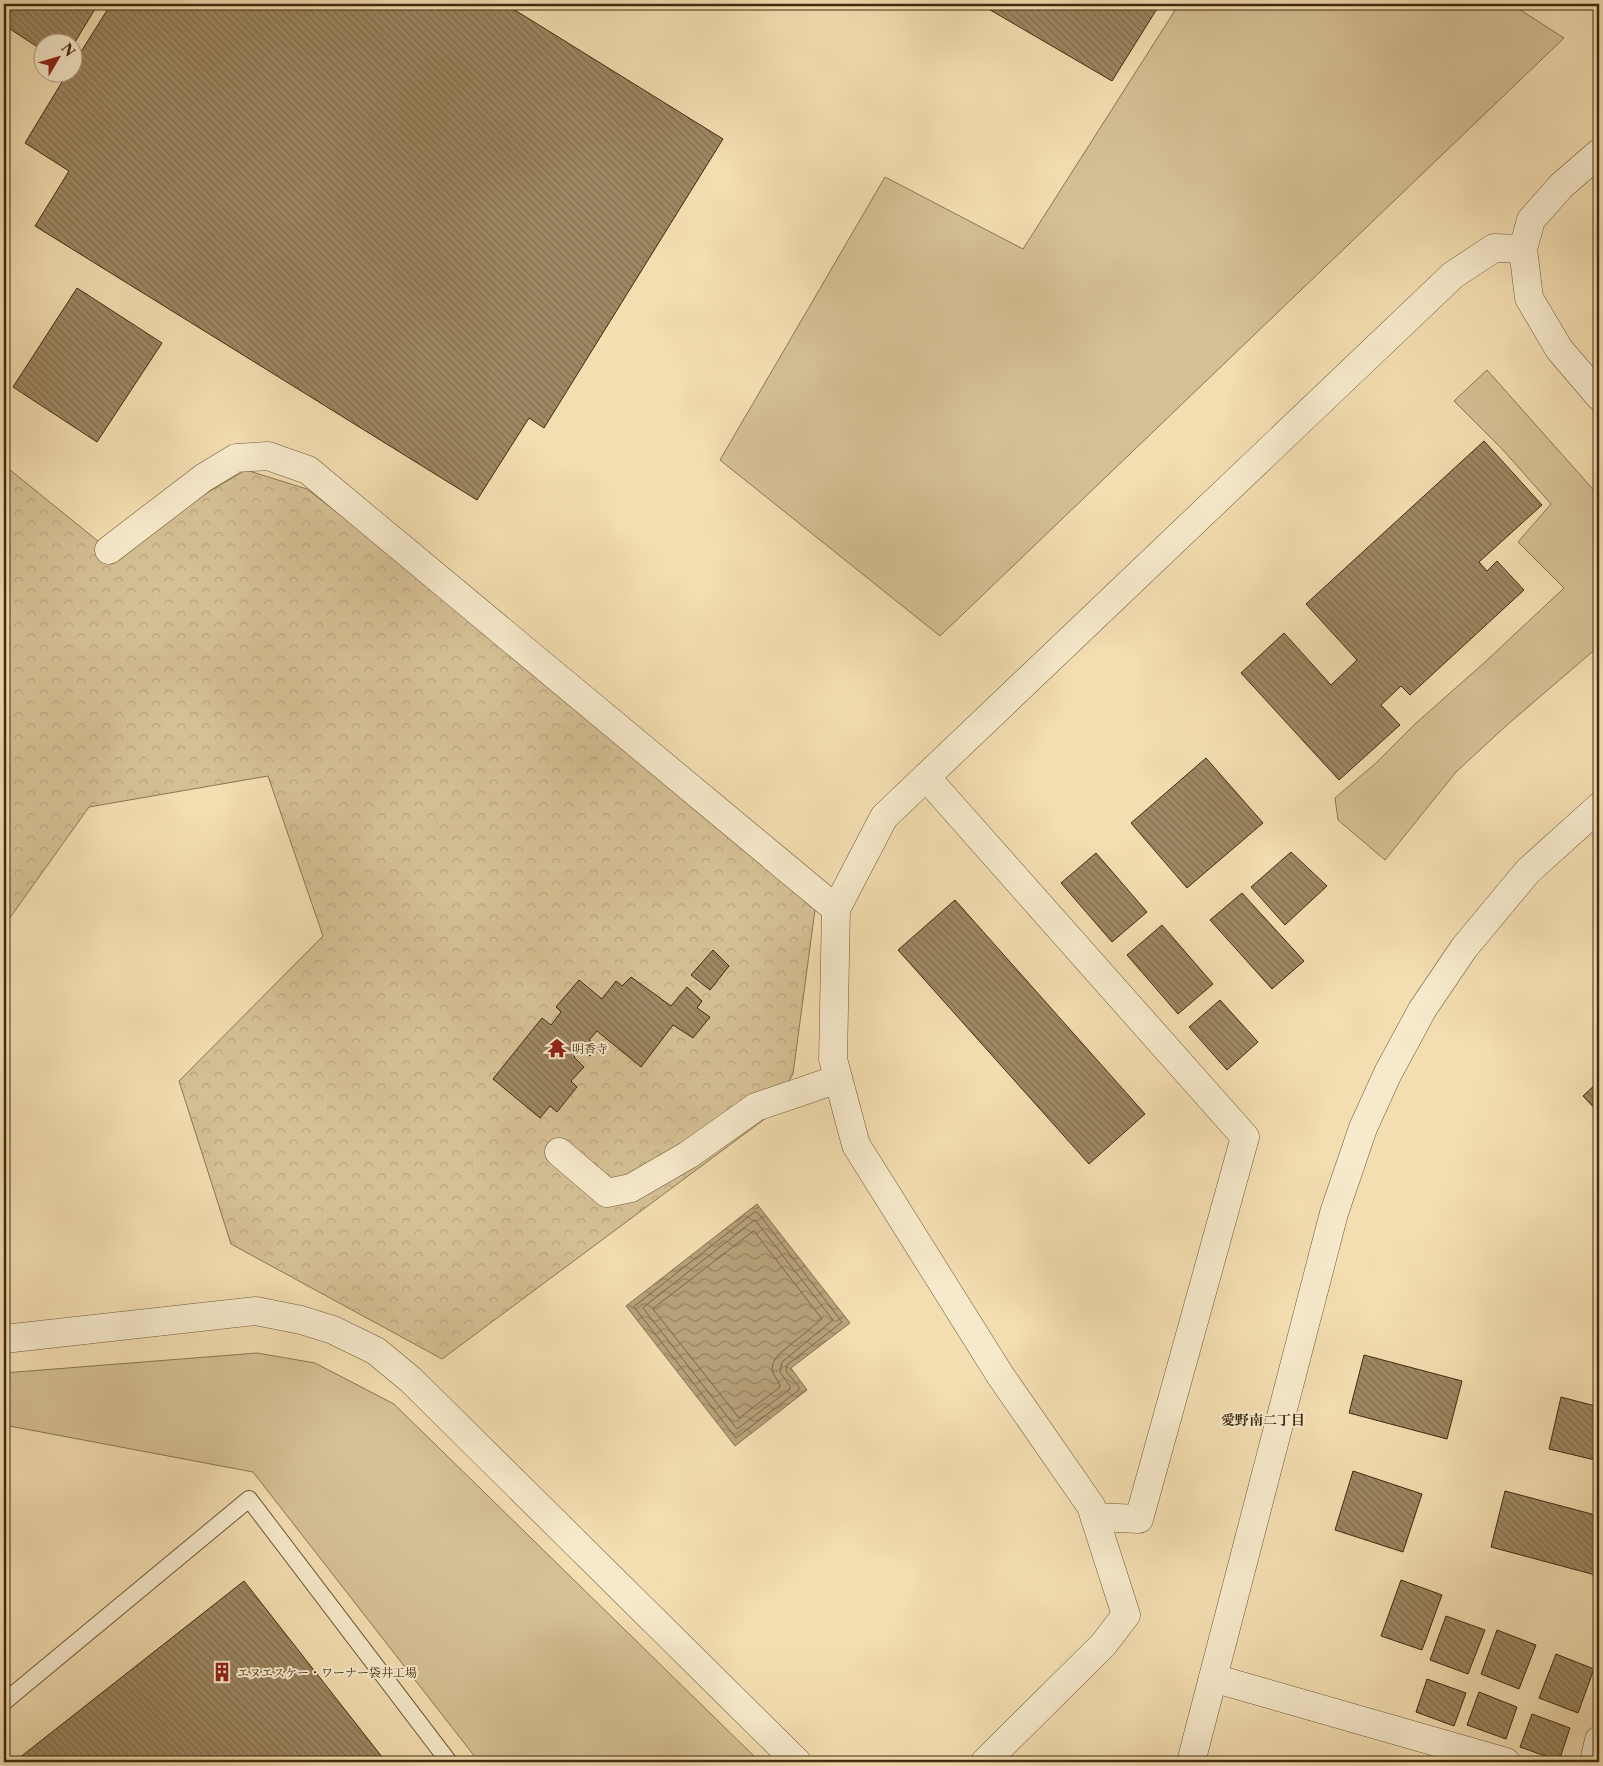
<svg xmlns="http://www.w3.org/2000/svg" width="1603" height="1766" font-family="'Libre Caslon Text','Noto Serif JP',serif">
  <defs>
    <pattern id="forest-crowns" width="20" height="18" patternUnits="userSpaceOnUse" patternTransform="scale(1.25)"><rect width="20" height="18" fill="#d5c095"/><path d="M2 6a3 3 0 1 1 6 0M12 15a3 3 0 1 1 6 0" fill="none" stroke="#b8a57f"/></pattern>
    <pattern id="water-waves" width="16" height="10" patternUnits="userSpaceOnUse" patternTransform="scale(1.25)"><rect width="16" height="10" fill="#b6a17a"/><path d="M0 5q4-4 8 0t8 0" fill="none" stroke="#968362"/></pattern>
    <pattern id="building-back-hatch" width="6" height="6" patternUnits="userSpaceOnUse" patternTransform="scale(1.25)"><rect width="6" height="6" fill="#9e8863"/><path d="M-1 5l2 2M0 0l6 6M5-1l2 2" fill="none" stroke="#826f50"/></pattern>
  </defs>
  <rect width="100%" height="100%" fill="#f3deb1"/>
  <filter id="stains"><feTurbulence type="fractalNoise" baseFrequency=".004" numOctaves="4"/><feColorMatrix values="0 0 0 0 .2 0 0 0 0 .09 0 0 0 0 .02 0 0 0 .5 -.17"/></filter>
  <radialGradient id="worn" r=".72"><stop offset=".6" stop-color="#630" stop-opacity="0"/><stop offset="1" stop-color="#630" stop-opacity=".3"/></radialGradient>
  <!-- grass -->
  <g fill="#d5c095" stroke="#8b7652">
    <path d="M 1179,4 L 1511,4 L 1564,38 L 940,636 L 720,460 L 885,177 L 1023,249 Z"/>
    <path d="M 1487,370 L 1599,496 L 1599,646 L 1507,725 L 1456,772 L 1385,860 L 1338,820 L 1335,798 L 1376,763 L 1415,724 L 1485,662 L 1564,588 L 1518,542 L 1551,504 L 1503,450 L 1454,401 Z"/>
    <path d="M 257,1353 L 315,1363 L 394,1404 L 760,1762 L 479,1762 L 253,1472 L 4,1425 L 4,1373 Z"/>
  </g>
  <!-- forest -->
  <path fill="url(#forest-crowns)" stroke="#8b7652" d="M 4,465 L 109,550 L 246,470 L 307,489 L 663,767 L 817,895 L 793,1074 L 766,1118 L 442,1359 L 231,1244 L 179,1081 L 323,936 L 268,776 L 89,807 L 4,926 Z"/>
  <!-- water -->
  <path fill="url(#water-waves)" stroke="#87724f" d="M 757,1204 L 850,1323 L 791,1368 L 807,1390 L 735,1446 L 626,1306 Z"/>
  <g fill="none" stroke-linecap="round" stroke-linejoin="round">
    <!-- shore -->
    <g stroke="#7c6644" stroke-width="1">
      <path d="M 755,1212 L 758,1213 L 842,1322 L 787,1365 L 786,1371 L 799,1387 L 799,1390 L 736,1438 L 634,1307 Z"/>
      <path d="M 755,1220 L 833,1320 L 782,1362 L 780,1372 L 790,1386 L 790,1389 L 737,1429 L 643,1308 Z"/>
      <path d="M 754,1231 L 822,1319 L 778,1355 L 773,1363 L 772,1371 L 780,1385 L 779,1388 L 739,1418 L 653,1309 Z"/>
    </g>
  </g>
  <!-- building -->
  <g fill="url(#building-back-hatch)" stroke="#412b0f">
    <path d="M 4,4 L 98,4 L 72,47 L 72,42 L 42,42 L 42,50 L 4,25 Z"/>
    <path d="M 111,4 L 505,4 L 723,139 L 544,428 L 529,418 L 477,500 L 35,226 L 69,171 L 25,143 L 68,72 L 72,72 L 72,66 Z"/>
    <path d="M 980,4 L 1160,4 L 1112,81 Z"/>
    <path d="M 77,288 L 162,343 L 97,442 L 13,387 Z"/>
    <path d="M 1484,441 L 1542,505 L 1479,562 L 1487,571 L 1497,561 L 1524,590 L 1410,695 L 1401,686 L 1381,705 L 1400,725 L 1339,780 L 1241,673 L 1284,633 L 1331,685 L 1357,660 L 1306,604 Z"/>
    <path d="M 1206,758 L 1263,823 L 1187,888 L 1131,823 Z"/>
    <path d="M 1291,852 L 1327,886 L 1285,925 L 1251,887 Z"/>
    <path d="M 1096,853 L 1147,912 L 1112,942 L 1061,883 Z"/>
    <path d="M 1242,893 L 1304,961 L 1272,989 L 1210,920 Z"/>
    <path d="M 955,900 L 1145,1114 L 1089,1164 L 898,950 Z"/>
    <path d="M 1162,925 L 1213,984 L 1178,1014 L 1127,955 Z"/>
    <path d="M 713,950 L 729,966 L 710,990 L 691,975 Z"/>
    <path d="M 631,977 L 671,1006 L 687,987 L 702,1001 L 697,1008 L 710,1017 L 693,1038 L 673,1025 L 641,1067 L 597,1031 L 589,1040 L 598,1046 L 590,1056 L 581,1050 L 574,1057 L 584,1067 L 571,1081 L 577,1087 L 557,1112 L 550,1106 L 540,1118 L 493,1079 L 542,1018 L 551,1025 L 561,1012 L 556,1007 L 579,980 L 602,999 L 616,981 L 622,986 Z"/>
    <path d="M 1220,1000 L 1258,1042 L 1227,1070 L 1189,1027 Z"/>
    <path d="M 1599,1081 L 1599,1113 L 1583,1096 Z"/>
    <path d="M 1364,1355 L 1462,1381 L 1447,1439 L 1349,1413 Z"/>
    <path d="M 1561,1397 L 1599,1407 L 1599,1461 L 1549,1449 Z"/>
    <path d="M 1353,1471 L 1422,1494 L 1403,1552 L 1335,1530 Z"/>
    <path d="M 1505,1491 L 1599,1516 L 1599,1576 L 1491,1547 Z"/>
    <path d="M 1401,1580 L 1442,1595 L 1422,1650 L 1381,1636 Z"/>
    <path d="M 244,1581 L 386,1762 L 14,1762 Z"/>
    <path d="M 1446,1616 L 1485,1630 L 1468,1674 L 1430,1660 Z"/>
    <path d="M 1497,1630 L 1536,1645 L 1519,1689 L 1481,1674 Z"/>
    <path d="M 1556,1654 L 1594,1669 L 1578,1713 L 1539,1698 Z"/>
    <path d="M 1427,1679 L 1466,1693 L 1454,1726 L 1416,1712 Z"/>
    <path d="M 1479,1692 L 1517,1707 L 1506,1739 L 1467,1725 Z"/>
    <path d="M 1532,1714 L 1570,1728 L 1559,1761 L 1520,1747 Z"/>
  </g>
  <g fill="none" stroke-linecap="round" stroke-linejoin="round">
    <defs>
      <path id="service" d="M 4,1702 L 249,1499 L 449,1762"/>
      <g id="minor">
        <path d="M 109,550 L 203,478 L 236,458 L 268,456 L 308,470 L 836,909"/>
        <path d="M 926,777 L 1245,1137 L 1139,1519 L 1095,1517"/>
        <path d="M 559,1152 L 607,1193 L 631,1188 L 688,1155 L 756,1107 L 838,1079"/>
        <path d="M 1213,1678 L 1506,1762"/>
        <path d="M 985,1762 L 1103,1645 L 1126,1615 L 1091,1506 L 1000,1375 L 856,1145 L 833,1059 L 836,909 L 884,817 L 1453,275 L 1494,248 L 1523,249"/>
      </g>
      <g id="tertiary">
        <path d="M 1599,153 L 1561,186 L 1531,220 L 1523,249 L 1529,298 L 1559,349 L 1599,396"/>
        <path d="M 4,1339 L 256,1311 L 301,1320 L 333,1330 L 376,1351 L 411,1380 L 797,1762"/>
        <path d="M 1191,1762 L 1334,1213 L 1363,1128 L 1388,1073 L 1422,1010 L 1464,948 L 1528,871 L 1599,807"/>
        <path d="M 1594,1762 L 1599,1740"/>
      </g>
    </defs>
    <!-- service casing -->
    <use href="#service" stroke="#6e5838" stroke-width="18"/>
    <!-- minor casing -->
    <use href="#minor" stroke="#6e5838" stroke-width="29"/>
    <!-- tertiary casing -->
    <use href="#tertiary" stroke="#6e5838" stroke-width="29"/>
    <!-- service -->
    <use href="#service" stroke="#f7eacc" stroke-width="16"/>
    <!-- minor -->
    <use href="#minor" stroke="#f7eacc" stroke-width="28"/>
    <!-- tertiary -->
    <use href="#tertiary" stroke="#f7eacc" stroke-width="28"/>
  </g>
  <!-- icons -->
  <defs>
    <symbol id="temple-bare" viewBox="-9 -9 18 18"><path d="M0-6L5-2H3V0L6.5 2.5H4V6H1.5V3h-3V6H-4V2.5H-6.5L-3 0V-2H-5Z" fill="#8f2418" stroke="#f7eacc" stroke-width="2.5" paint-order="stroke"/></symbol>
    <symbol id="building-bare" viewBox="-9 -9 18 18"><path d="M-4-6H4V6H1V3H-1V6H-4ZM-2.5-4.3h1.7v1.8h-1.7ZM.8-4.3h1.7v1.8H.8ZM-2.5-1h1.7V.8h-1.7ZM.8-1h1.7V.8H.8Z" fill="#8f2418" stroke="#f7eacc" stroke-width="2.5" paint-order="stroke"/></symbol>
  </defs>
  <g fill-rule="evenodd">
    <use href="#temple-bare" x="543" y="1034" width="28" height="28"/>
    <use href="#building-bare" x="208" y="1658" width="28" height="28"/>
  </g>
  <g text-anchor="middle" dominant-baseline="central" stroke-width="4" stroke-linejoin="round" paint-order="stroke">
    <!-- poi labels -->
    <g font-size="12" fill="#412b0f" stroke="#f7eacc" text-anchor="start">
      <text x="572" y="1048">明香寺</text>
      <text x="237" y="1672">エヌエスケー・ワーナー袋井工場</text>
    </g>
    <!-- neighbourhood labels -->
    <g font-size="14" font-weight="bold" fill="#412b0f" stroke="#f7eacc">
      <text x="1263" y="1420">愛野南二丁目</text>
    </g>
  </g>
  <!-- margin -->
  <rect width="1603" height="1766" fill="none" stroke="#f3deb1" stroke-width="20"/>
  <rect x="5" y="5" width="1593" height="1756" fill="none" stroke="#412b0f" stroke-width="2.5"/>
  <rect x="10" y="10" width="1583" height="1746" fill="none" stroke="#412b0f"/>
  <!-- north arrow -->
  <g transform="translate(58 58) rotate(52)"><circle r="24" fill="#f7eacc" stroke="#ae9e80"/>
  <path d="M0-4L9 19L0 12L-9 19Z" fill="#8f2418"/>
  <text y="-8" font-size="14" font-weight="bold" text-anchor="middle" fill="#412b0f">N</text>
  </g>
  <rect width="100%" height="100%" filter="url(#stains)"/>
  <rect width="100%" height="100%" fill="url(#worn)"/>
</svg>
